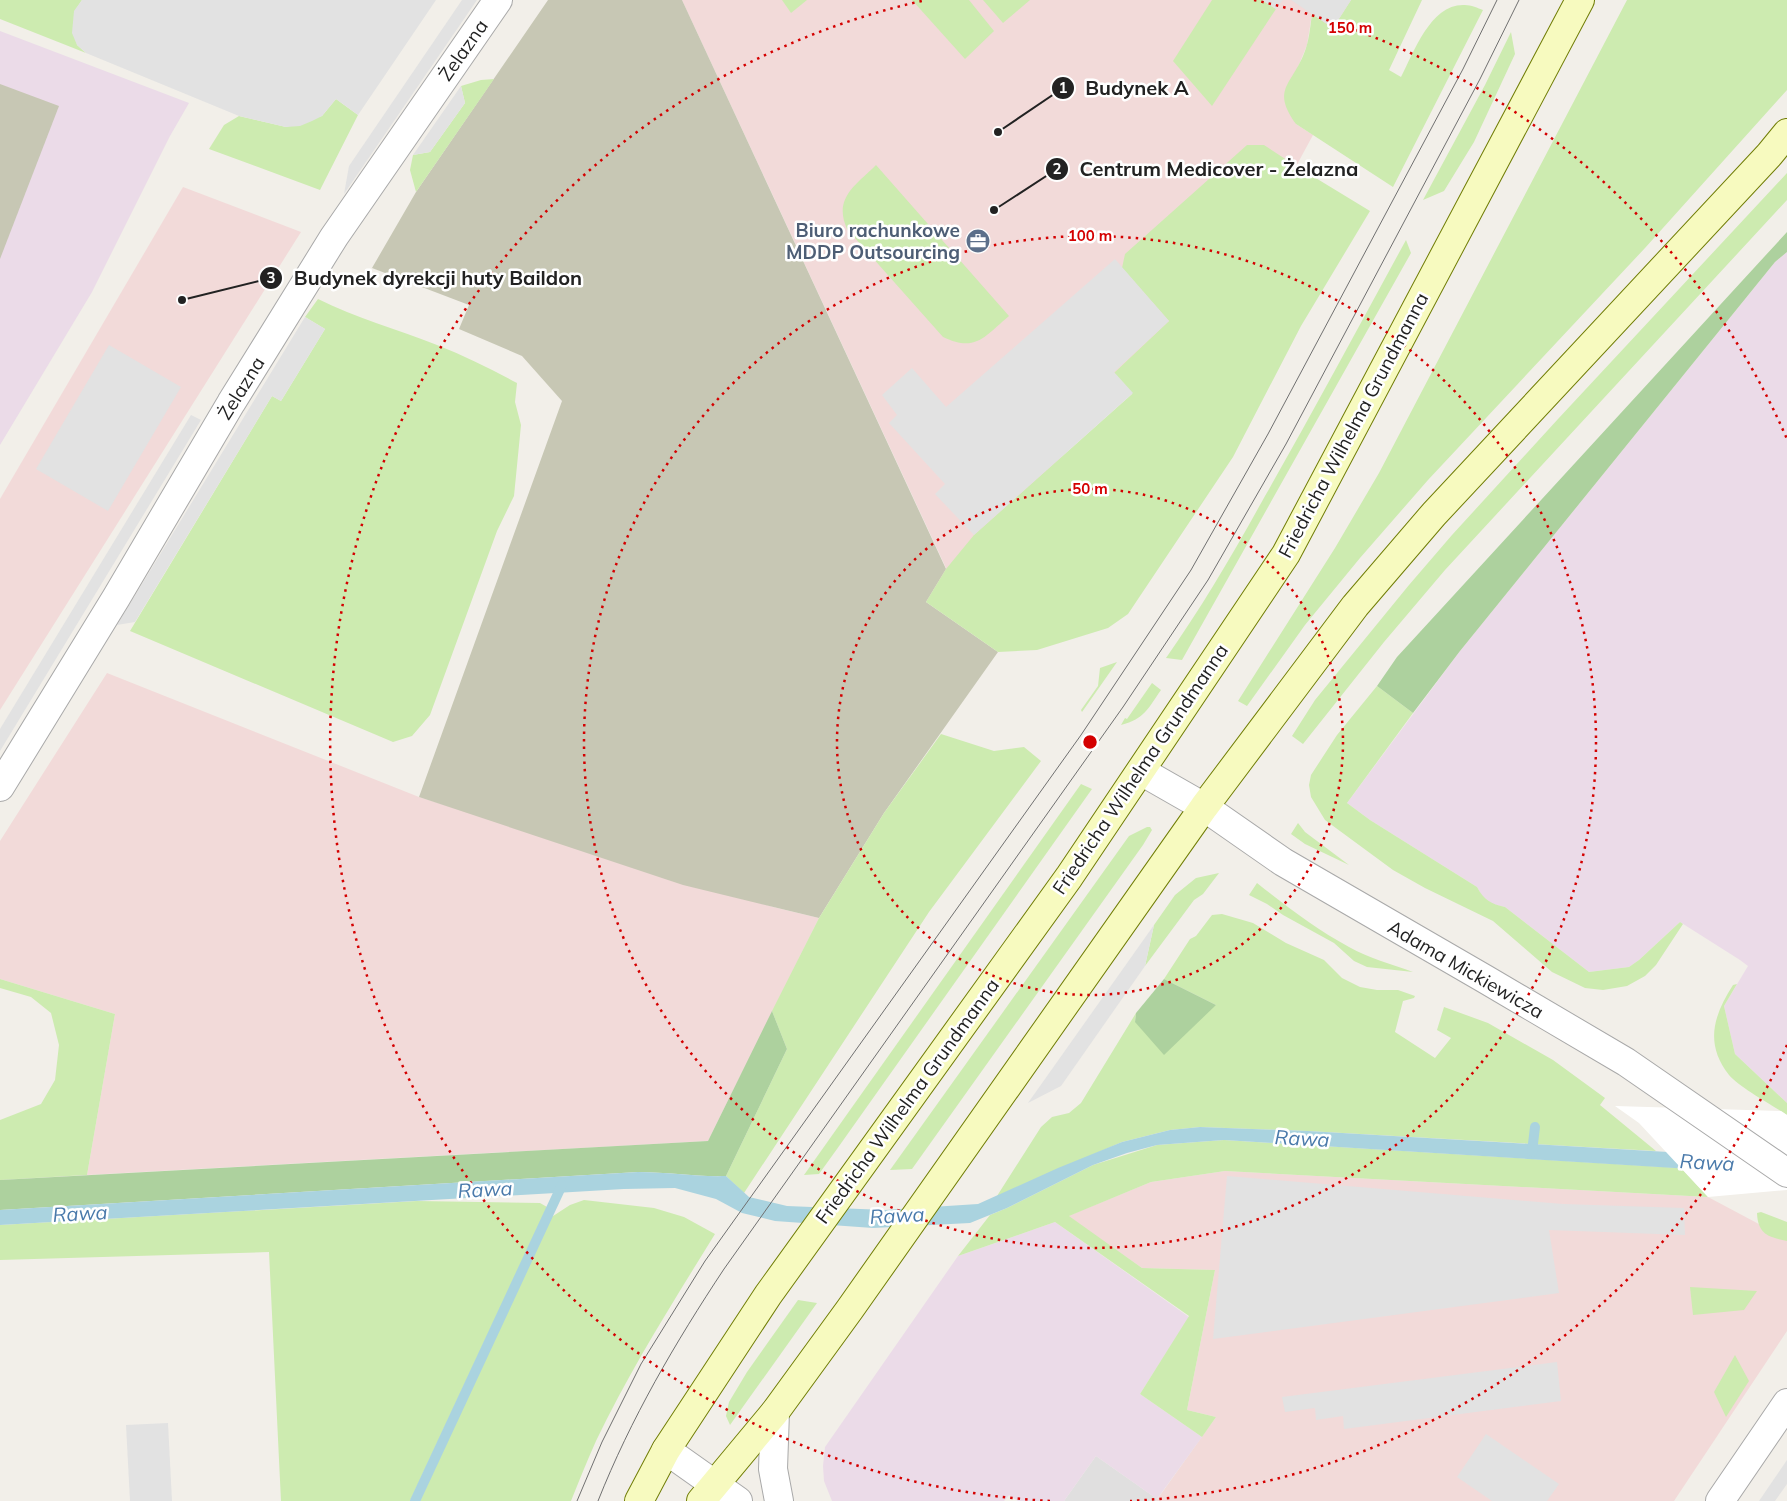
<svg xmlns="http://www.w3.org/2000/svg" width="1787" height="1501" font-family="Mulish,sans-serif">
  <rect width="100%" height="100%" fill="#f2efe9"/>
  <!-- residential -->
  <path fill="#e0dfdf" d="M 1096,1456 L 1157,1499 L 1156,1501 L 1064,1501 Z"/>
  <!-- commercial -->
  <g fill="#f2dad9">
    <path d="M 682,0 L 1351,0 L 1333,28 L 1312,14 L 1307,45 L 1298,67 L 1296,124 L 1313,135 L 1246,259 L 926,602 L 946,568 Z"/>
    <path d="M 183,187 L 301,232 L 0,710 L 0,499 Z"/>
    <path d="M 107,673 L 419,797 L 773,907 L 819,918 L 708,1141 L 87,1175 L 115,1014 L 0,979 L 0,841 Z"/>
    <path d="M 1225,1171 L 1708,1197 L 1787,1239 L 1787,1331 L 1674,1501 L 1156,1501 L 1216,1417 L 1187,1410 L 1215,1270 L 1142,1268 L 1068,1216 L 1151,1182 Z"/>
  </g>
  <!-- industrial -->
  <g fill="#ebdbe8">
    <path d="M 0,31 L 189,103 L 170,136 L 92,292 L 0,445 Z"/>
    <path d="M 1787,252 L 1787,1103 L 1735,1054 L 1724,1006 L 1748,966 L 1740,960 L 1680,922 L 1639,960 L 1629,967 L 1589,972 L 1505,907 L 1492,904 L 1482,896 L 1477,887 L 1370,820 L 1347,803 L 1460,651 L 1775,262 Z"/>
    <path d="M 1055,1222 L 1189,1317 L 1140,1394 L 1202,1437 L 1157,1499 L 1096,1456 L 1064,1501 L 1018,1501 L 1009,1495 L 1004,1501 L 832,1501 L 824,1481 L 823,1466 L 825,1447 L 958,1256 Z"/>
  </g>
  <!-- construction -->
  <g fill="#c7c7b4">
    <path d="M 548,0 L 682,0 L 946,569 L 926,602 L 998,652 L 884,813 L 819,918 L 683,885 L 419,797 L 562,401 L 522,356 L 459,329 L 469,305 L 372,268 L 416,192 Z"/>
    <path d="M 0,84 L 59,106 L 0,259 Z"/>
  </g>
  <!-- grass -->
  <g fill="#cdebb0">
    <path d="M 0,0 L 82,0 L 74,12 L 77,45 L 86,53 L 0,19 Z"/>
    <path d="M 782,0 L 807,0 L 791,13 Z"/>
    <path d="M 912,0 L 969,0 L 994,31 L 965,59 Z"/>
    <path d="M 983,0 L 1030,0 L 1003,23 Z"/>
    <path d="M 1212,0 L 1262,0 L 1276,9 L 1212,106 L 1173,61 Z"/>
    <path d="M 1351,0 L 1422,0 L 1389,70 L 1401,77 C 1414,52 1431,3 1465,5 C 1471,5 1478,8 1483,10 L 1393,187 L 1296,124 C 1272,90 1290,86 1303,56 C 1309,43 1310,28 1312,14 L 1333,28 Z"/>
    <path d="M 1627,0 L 1787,0 L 1787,90 L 1645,248 L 1428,480 L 1360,558 L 1305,625 L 1247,706 L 1238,701 L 1335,548 L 1379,473 Z"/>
    <path d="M 1511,32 L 1515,54 L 1474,142 L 1444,191 L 1423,200 L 1485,85 Z"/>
    <path d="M 494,79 L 416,192 L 410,170 L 413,155 L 430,152 L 465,103 L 461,86 L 481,80 Z"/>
    <path d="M 336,99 L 358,115 L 320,190 L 209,149 L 224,125 L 239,116 L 286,127 L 322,116 Z"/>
    <path d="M 1247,145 L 1264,145 L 1296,166 L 1370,211 L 1301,326 L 1233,457 L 1128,614 L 1108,628 L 1037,650 L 998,652 L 926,602 L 946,569 L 974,535 L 1132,394 L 1114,373 L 1169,321 L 1122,268 L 1125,254 Z"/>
    <path d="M 876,165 L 1009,316 C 985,336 976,353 943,337 L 847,229 C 833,198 856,185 876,165 Z"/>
    <path d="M 1787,173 L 1787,200 L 1445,570 L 1384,642 L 1303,744 L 1292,736 L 1315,700 L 1409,585 L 1452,535 L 1558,419 Z"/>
    <path d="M 1406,240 L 1411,253 L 1182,660 L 1166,658 C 1202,607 1234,552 1265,496 C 1313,412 1359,326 1406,240 Z"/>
    <path d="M 318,299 C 356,318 397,329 437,345 C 465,356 491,369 517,383 L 515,402 L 521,425 L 514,496 L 497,531 L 430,715 L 412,736 L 393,742 L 130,631 L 272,396 L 281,401 L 325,329 L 305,317 Z"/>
    <path d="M 1117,662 L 1082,712 L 1081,710 L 1098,686 L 1100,668 Z"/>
    <path d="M 1152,683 L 1161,690 C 1148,708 1145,719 1121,725 L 1125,718 L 1127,719 Z"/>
    <path d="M 1377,686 L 1413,713 L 1347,803 L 1370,820 L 1477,887 C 1484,900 1491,904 1505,907 L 1589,972 L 1629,967 L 1639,960 L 1680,922 L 1683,924 L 1656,965 L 1645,976 L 1627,986 L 1603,990 L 1585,988 L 1552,972 L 1493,921 L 1425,888 L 1393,870 L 1325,820 L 1311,797 L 1309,785 L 1311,775 L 1337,735 Z"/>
    <path d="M 941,734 L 994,751 L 1024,747 L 1041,761 L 929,912 L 744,1193 L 726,1176 L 787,1049 L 772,1011 L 819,918 L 884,813 Z"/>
    <path d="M 1081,784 L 1092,789 L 837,1149 L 819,1174 L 804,1175 Z"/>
    <path d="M 1298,823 L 1305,832 L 1349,865 L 1305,844 L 1291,834 Z"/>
    <path d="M 1147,827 L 1150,827 L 1152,830 L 1143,845 L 912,1169 L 890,1170 L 1129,836 Z"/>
    <path d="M 1219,873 L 1203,894 L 1194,900 L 1145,966 L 1154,925 L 1175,895 L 1196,878 Z"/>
    <path d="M 1257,883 C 1286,906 1316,929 1349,947 C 1369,958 1391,964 1413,972 L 1367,967 L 1354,961 L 1334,943 L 1283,915 L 1267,904 L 1249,895 Z"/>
    <path d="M 1222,914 L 1253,923 L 1286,943 L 1324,960 L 1342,978 L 1360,987 L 1377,990 L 1398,990 L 1415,996 L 1414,998 L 1403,1001 L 1395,1032 L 1435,1058 L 1451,1038 L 1437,1030 L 1444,1007 L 1488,1023 L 1553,1060 L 1605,1098 L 1600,1105 L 1656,1151 L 1308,1131 L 1200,1127 L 1170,1130 L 1122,1142 L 997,1196 L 1041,1127 L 1052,1117 L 1069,1113 L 1081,1103 L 1136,1013 L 1135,1022 L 1216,1005 L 1164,979 L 1190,939 L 1196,936 L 1212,915 Z"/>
    <path d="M 0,979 L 115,1014 L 87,1175 L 0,1180 L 0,1120 L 41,1104 L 55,1080 L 59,1045 L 51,1013 L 31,997 L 0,988 Z"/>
    <path d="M 1737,984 L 1724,1006 L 1735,1054 L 1787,1103 L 1787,1115 C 1772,1105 1739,1087 1729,1075 C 1704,1043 1714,1015 1733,985 Z"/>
    <path d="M 1224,1140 L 1681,1168 L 1708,1197 L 1225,1171 L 1151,1182 L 1069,1216 L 1142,1268 L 1215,1270 L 1187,1410 L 1216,1417 L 1202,1437 L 1140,1394 L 1189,1316 L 1055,1222 L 958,1256 L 990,1215 L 1007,1208 L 1093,1165 L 1157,1145 Z"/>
    <path d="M 584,1200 L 654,1208 L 684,1217 L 715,1234 C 673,1302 630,1370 596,1441 C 587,1461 579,1481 571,1501 L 420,1501 L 550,1218 L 570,1205 Z"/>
    <path d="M 417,1201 L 540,1203 L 547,1207 L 410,1501 L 281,1501 L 269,1252 L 0,1260 L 0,1225 Z"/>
    <path d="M 1761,1212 L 1787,1222 L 1787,1241 C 1769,1237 1758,1235 1757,1213 Z"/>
    <path d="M 1690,1287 L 1757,1291 L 1744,1310 L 1693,1315 Z"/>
    <path d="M 798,1300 L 817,1303 L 730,1425 L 726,1416 L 729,1402 L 747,1372 Z"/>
    <path d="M 1735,1355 L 1749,1381 L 1726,1417 L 1714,1392 Z"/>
  </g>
  <!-- forest -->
  <g fill="#add19e">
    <path d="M 1787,232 L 1787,252 L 1775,262 L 1460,651 L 1413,713 L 1377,686 L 1397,657 Z"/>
    <path d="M 1164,979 L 1216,1005 L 1164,1055 L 1135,1022 L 1136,1013 Z"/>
    <path d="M 772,1011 L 787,1049 L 726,1176 C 696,1177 668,1172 638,1172 L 0,1210 L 0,1180 L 708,1141 Z"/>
  </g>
  <!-- parking -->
  <g fill="#e2e2e2">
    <path d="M 82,0 L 436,0 L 358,115 L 336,99 L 322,116 L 312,121 L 300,126 L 286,127 L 239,116 L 86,53 L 77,45 L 72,33 L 74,11 Z"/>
    <path d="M 462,0 L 477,0 L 344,194 L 349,166 Z"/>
    <path d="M 1262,0 L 1283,0 L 1276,9 Z"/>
    <path d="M 1291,0 L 1351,0 L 1333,28 Z"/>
    <path d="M 461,86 L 465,103 L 430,152 L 413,155 Z"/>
    <path d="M 1115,259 L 1169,321 L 1114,372 L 1133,393 L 974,535 L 935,494 L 945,484 L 889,423 L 897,415 L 882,395 L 912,368 L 946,407 Z"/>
    <path d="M 305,317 L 325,329 L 281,401 L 272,396 L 135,622 L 117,625 Z"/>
    <path d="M 109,345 L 181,387 L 108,511 L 36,469 Z"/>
    <path d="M 191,415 L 201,420 L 0,751 L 0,729 Z"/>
    <path d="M 1154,925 L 1145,966 L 1061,1086 L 1028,1103 Z"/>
    <path d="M 1227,1176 L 1563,1204 L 1684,1208 L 1685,1235 L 1549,1230 L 1559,1293 L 1213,1339 Z"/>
    <path d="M 1557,1362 L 1561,1401 L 1344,1429 L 1343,1416 L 1316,1420 L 1315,1408 L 1285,1412 L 1282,1397 Z"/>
    <path d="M 168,1423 L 172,1501 L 130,1501 L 126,1425 Z"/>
    <path d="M 1486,1434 L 1559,1484 L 1547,1501 L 1492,1501 L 1457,1477 Z"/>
    <path d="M 1787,1460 L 1787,1484 L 1775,1501 L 1759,1501 Z"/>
  </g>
  <!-- water -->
  <path fill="#aad3df" d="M 1200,1127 L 1308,1131 L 1685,1153 L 1787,1175 L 1224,1140 L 1157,1145 L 1127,1153 L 1093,1165 L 1007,1208 L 970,1223 L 873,1228 L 775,1221 L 742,1213 L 716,1199 L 675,1188 L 624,1189 L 0,1225 L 0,1210 L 638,1172 C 668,1172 696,1177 726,1176 L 749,1197 L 787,1206 L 885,1210 L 978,1204 L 1058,1168 L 1122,1142 L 1170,1130 Z"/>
  <!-- pier -->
  <path fill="#fff" d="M 1615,1106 L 1781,1111 L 1787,1115 L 1787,1190 L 1708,1197 L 1639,1123 Z"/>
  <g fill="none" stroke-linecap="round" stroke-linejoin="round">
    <!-- stream -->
    <g stroke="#aad3df" stroke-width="10">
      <path d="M 1532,1152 L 1535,1127"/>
      <path d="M 415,1501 L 562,1185"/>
    </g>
    <defs>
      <g id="minor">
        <path d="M 1141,771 L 1204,807 L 1283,862 L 1485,979 L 1626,1062 L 1787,1173"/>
        <path d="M 775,1412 L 773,1469 L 779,1501"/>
        <path d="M 666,1450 L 738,1501"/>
        <path d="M 1720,1501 L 1787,1403"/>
      </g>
      <path id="tertiary" d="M 0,787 L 116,598 L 231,403 L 334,237 L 498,0"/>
      <g id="secondary">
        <path d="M 639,1501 L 666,1450 L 768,1295 L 1069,877 L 1286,554 L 1580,0"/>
        <path d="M 701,1501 L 775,1412 L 850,1309 L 1204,807 L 1355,606 L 1434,514 L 1769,155 L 1787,133"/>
      </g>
    </defs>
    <!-- minor casing -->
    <use href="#minor" stroke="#a9a9a9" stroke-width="30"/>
    <!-- tertiary casing -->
    <use href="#tertiary" stroke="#a9a9a9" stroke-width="30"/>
    <!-- secondary casing -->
    <use href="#secondary" stroke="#707d05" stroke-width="30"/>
    <!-- minor -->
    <use href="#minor" stroke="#fff" stroke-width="28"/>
    <!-- tertiary -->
    <use href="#tertiary" stroke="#fff" stroke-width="28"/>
    <!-- secondary -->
    <use href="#secondary" stroke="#f7fabf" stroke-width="28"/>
    <!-- tram -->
    <g stroke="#707070" stroke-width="1">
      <path d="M 577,1501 L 602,1442 L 641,1364 L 705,1261 L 1081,735 L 1191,570 L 1268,434 L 1463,69 L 1497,0"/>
      <path d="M 598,1501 C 631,1418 675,1343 724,1269 L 1123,707 L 1208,580 L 1286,444 L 1480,79 L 1519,0"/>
    </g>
  </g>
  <!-- distance rings -->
  <g fill="none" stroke="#d40000" stroke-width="2.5" stroke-dasharray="2.5 5">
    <circle cx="1090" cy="742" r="253"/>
    <circle cx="1090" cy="742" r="506"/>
    <path d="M1787 1045A760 760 0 0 1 1130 1501M1050 1501A760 760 0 0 1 926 0M1254 0A760 760 0 0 1 1787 439"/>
  </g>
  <!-- icons -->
  <defs>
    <symbol id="office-disc" viewBox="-11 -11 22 22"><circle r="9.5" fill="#5c6f8a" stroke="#fff"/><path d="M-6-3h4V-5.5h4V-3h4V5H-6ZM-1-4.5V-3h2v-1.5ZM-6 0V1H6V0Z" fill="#fff"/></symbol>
  </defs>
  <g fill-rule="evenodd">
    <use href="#office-disc" x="964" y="227" width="28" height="28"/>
  </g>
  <g text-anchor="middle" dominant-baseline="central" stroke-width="5" stroke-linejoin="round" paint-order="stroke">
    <!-- street labels -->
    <g font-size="19" fill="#222" stroke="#fff">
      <text transform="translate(463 50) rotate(-55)">Żelazna</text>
      <text transform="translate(241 388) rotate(-58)">Żelazna</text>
      <text transform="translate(1353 425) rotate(-62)">Friedricha Wilhelma Grundmanna</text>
      <text transform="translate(1140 769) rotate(-56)">Friedricha Wilhelma Grundmanna</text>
      <text transform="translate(1466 969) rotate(30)">Adama Mickiewicza</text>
      <text transform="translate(907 1101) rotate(-54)">Friedricha Wilhelma Grundmanna</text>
    </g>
    <!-- service labels -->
    <g font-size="19" font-weight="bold" fill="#4e5e75" stroke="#fff" text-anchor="end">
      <text x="960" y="230">Biuro rachunkowe<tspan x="960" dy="22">MDDP Outsourcing</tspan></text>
    </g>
    <!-- water labels -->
    <g font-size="20" font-style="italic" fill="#4a7aab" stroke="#fff">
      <text transform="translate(1302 1138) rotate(3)">Rawa</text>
      <text transform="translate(1707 1162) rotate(3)">Rawa</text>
      <text transform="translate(485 1189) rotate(-3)">Rawa</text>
      <text transform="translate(80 1213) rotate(-3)">Rawa</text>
      <text transform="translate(897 1215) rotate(-3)">Rawa</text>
    </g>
  </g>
  <circle cx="1090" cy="742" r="8" fill="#d40000" stroke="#fff" stroke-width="2.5"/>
  <g font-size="15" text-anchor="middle" font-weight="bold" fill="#d40000" stroke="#fff" stroke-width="5" stroke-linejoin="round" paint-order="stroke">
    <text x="1350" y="33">150 m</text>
    <text x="1090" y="241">100 m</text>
    <text x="1090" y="494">50 m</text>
  </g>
  <!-- callouts -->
  <path fill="none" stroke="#222" stroke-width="2" d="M998 132L1063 88M994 210L1057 169M182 300L271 278"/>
  <g fill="#222" stroke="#fff" stroke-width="2">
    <circle cx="998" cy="132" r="5"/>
    <circle cx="994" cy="210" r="5"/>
    <circle cx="182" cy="300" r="5"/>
    <circle cx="1063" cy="88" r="12"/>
    <circle cx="1057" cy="169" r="12"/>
    <circle cx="271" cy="278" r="12"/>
  </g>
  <g font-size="15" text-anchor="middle" font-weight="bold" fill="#fff">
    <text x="1063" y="93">1</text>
    <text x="1057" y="174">2</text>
    <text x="271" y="283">3</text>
  </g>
  <g font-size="20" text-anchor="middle" font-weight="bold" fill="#222" stroke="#fff" stroke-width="5" stroke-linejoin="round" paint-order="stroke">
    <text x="1137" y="95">Budynek A</text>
    <text x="1219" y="176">Centrum Medicover - Żelazna</text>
    <text x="438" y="285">Budynek dyrekcji huty Baildon</text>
  </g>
</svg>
